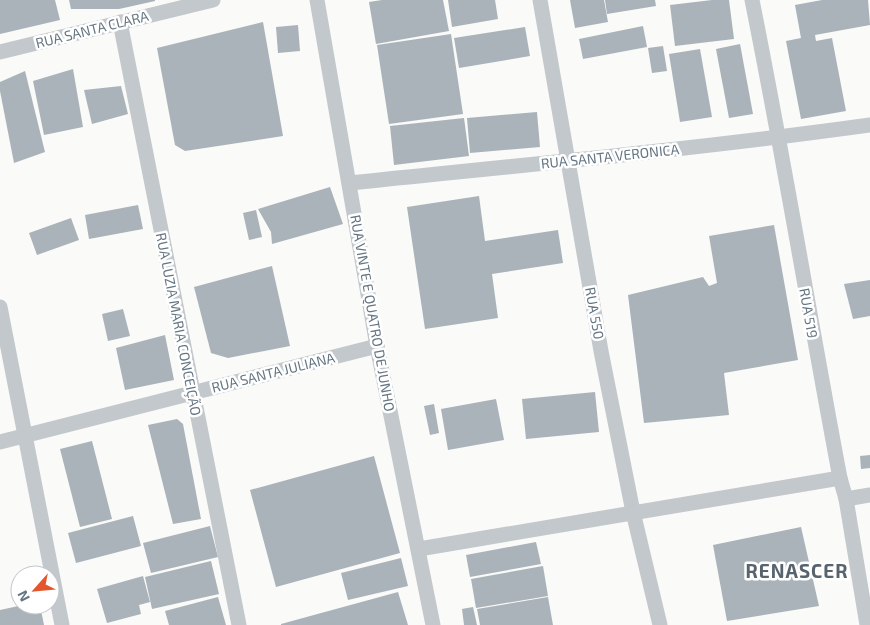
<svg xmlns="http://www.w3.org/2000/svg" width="870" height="625" font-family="'Exo 2',sans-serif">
  <rect width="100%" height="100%" fill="#fafaf8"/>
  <!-- building -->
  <g fill="#aab3b9">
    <path d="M 0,0 L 55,0 L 60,20 L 0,34 Z"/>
    <path d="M 69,0 L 155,0 L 155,1 L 119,9 L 71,9 Z"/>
    <path d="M 382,0 L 443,0 L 449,31 L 376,44 L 369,2 Z"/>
    <path d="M 448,0 L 495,0 L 498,19 L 452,27 Z"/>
    <path d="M 570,0 L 604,0 L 608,22 L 575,28 Z"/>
    <path d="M 605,0 L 655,0 L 656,6 L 607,14 Z"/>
    <path d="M 712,0 L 729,0 L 734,39 L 675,46 L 670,5 Z"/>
    <path d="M 822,0 L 868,0 L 870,25 L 815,35 L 816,41 L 832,38 L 846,111 L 801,119 L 786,41 L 801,38 L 795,5 Z"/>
    <path d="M 263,22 L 283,136 L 185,151 L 175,145 L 157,48 Z"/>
    <path d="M 298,25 L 300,51 L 278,53 L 276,27 Z"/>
    <path d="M 643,26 L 647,47 L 583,59 L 579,39 Z"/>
    <path d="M 525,27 L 530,56 L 459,68 L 454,38 Z"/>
    <path d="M 451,34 L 463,114 L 389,124 L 377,45 Z"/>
    <path d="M 740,44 L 753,114 L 729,118 L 716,49 Z"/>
    <path d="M 663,46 L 667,71 L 652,73 L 648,48 Z"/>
    <path d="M 700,49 L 712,117 L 680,122 L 669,54 Z"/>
    <path d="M 73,69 L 83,127 L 44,135 L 33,81 Z"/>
    <path d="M 25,71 L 45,152 L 14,163 L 0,91 L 0,82 Z"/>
    <path d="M 121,86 L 128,114 L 92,124 L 84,90 Z"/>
    <path d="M 537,112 L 540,147 L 470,153 L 467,118 Z"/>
    <path d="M 464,118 L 469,156 L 394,165 L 390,126 Z"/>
    <path d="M 330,187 L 343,224 L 272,244 L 271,232 L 258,209 Z"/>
    <path d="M 479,196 L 485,241 L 558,230 L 563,263 L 492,274 L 498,318 L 425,329 L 407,207 Z"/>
    <path d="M 138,205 L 143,229 L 89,239 L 85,215 Z"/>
    <path d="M 256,210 L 262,237 L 249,240 L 243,213 Z"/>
    <path d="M 71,218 L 79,240 L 37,255 L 29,233 Z"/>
    <path d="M 774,225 L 798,360 L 724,373 L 729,415 L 644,423 L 628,295 L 703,277 L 709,286 L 717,283 L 709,236 Z"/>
    <path d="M 272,266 L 290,346 L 228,358 L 211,353 L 194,287 Z"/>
    <path d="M 870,280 L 870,316 L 853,319 L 844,284 Z"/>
    <path d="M 123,309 L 130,336 L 108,341 L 102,314 Z"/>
    <path d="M 165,335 L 174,380 L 125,390 L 116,348 Z"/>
    <path d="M 595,392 L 599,432 L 526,439 L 522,399 Z"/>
    <path d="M 496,399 L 504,440 L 448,450 L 441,409 Z"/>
    <path d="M 434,404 L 439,433 L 430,435 L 424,406 Z"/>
    <path d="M 177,419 L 183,424 L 201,519 L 173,524 L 148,425 Z"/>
    <path d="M 92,441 L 112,519 L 80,527 L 60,449 Z"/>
    <path d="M 870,455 L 870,468 L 861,469 L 860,456 Z"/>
    <path d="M 374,456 L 400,553 L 276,587 L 250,490 Z"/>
    <path d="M 133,516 L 141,546 L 76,563 L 68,533 Z"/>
    <path d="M 210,526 L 218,557 L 151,573 L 143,543 Z"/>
    <path d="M 801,527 L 819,606 L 727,621 L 713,545 Z"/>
    <path d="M 536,542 L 541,564 L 470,577 L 466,555 Z"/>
    <path d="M 401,558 L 408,586 L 348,600 L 341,573 Z"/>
    <path d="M 211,561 L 219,594 L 152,609 L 145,577 Z"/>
    <path d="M 543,566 L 548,596 L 476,608 L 471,579 Z"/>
    <path d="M 143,576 L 150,602 L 139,605 L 141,614 L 107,623 L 97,589 Z"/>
    <path d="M 398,592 L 408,625 L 281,625 L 281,624 Z"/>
    <path d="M 218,597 L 226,625 L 169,625 L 165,611 Z"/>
    <path d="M 548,597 L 553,625 L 480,625 L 477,609 Z"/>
    <path d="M 23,605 L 40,605 L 44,625 L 0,625 L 0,610 Z"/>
    <path d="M 473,607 L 477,625 L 464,625 L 462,609 Z"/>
  </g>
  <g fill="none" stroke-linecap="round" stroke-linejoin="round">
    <!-- minor -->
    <g stroke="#c3c8cc" stroke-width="15">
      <path d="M 317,0 L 377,346 L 433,625"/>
      <path d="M 540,0 L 601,351 L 633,512 L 660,625"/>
      <path d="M 752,0 C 784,159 810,319 840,478 L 846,499 L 867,625"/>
      <path d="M 120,22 L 239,625"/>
      <path d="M 0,52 L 213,0"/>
      <path d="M 350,183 C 523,165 697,149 870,125"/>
      <path d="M 0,307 L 62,625"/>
      <path d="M 0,442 L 377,346"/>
      <path d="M 846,499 L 870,495"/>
      <path d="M 419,549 L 840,478"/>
    </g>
  </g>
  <g text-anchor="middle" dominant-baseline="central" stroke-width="5" stroke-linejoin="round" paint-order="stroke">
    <!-- street labels -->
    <g font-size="14" fill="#657683" stroke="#fff">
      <text transform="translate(92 29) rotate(-14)">RUA SANTA CLARA</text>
      <text transform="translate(610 156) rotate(-6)">RUA SANTA VERONICA</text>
      <text transform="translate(373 313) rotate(80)">RUA VINTE E QUATRO DE JUNHO</text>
      <text transform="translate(595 313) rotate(80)">RUA 550</text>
      <text transform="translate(809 313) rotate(80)">RUA 519</text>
      <text transform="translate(179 324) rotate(79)">RUA LUZIA MARIA CONCEIÇÃO</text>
      <text transform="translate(273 372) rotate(-14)">RUA SANTA JULIANA</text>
    </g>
    <!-- district labels -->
    <g font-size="19" font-weight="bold" letter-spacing="1" fill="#57646e" stroke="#fff">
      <text x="797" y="570">RENASCER</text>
    </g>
  </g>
  <!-- north arrow -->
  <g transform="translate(35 590) rotate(243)"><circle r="24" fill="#ffffff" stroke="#c1c8cd"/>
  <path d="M0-4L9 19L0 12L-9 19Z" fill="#e4572e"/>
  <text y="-8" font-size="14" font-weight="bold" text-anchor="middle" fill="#657683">N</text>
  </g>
</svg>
